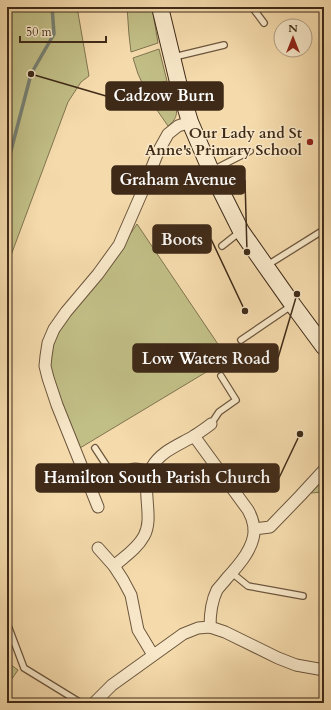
<svg xmlns="http://www.w3.org/2000/svg" width="331" height="710" font-family="Cardo,serif">
  <rect width="100%" height="100%" fill="#f5dbac"/>
  <filter id="stains"><feTurbulence type="fractalNoise" baseFrequency=".005" numOctaves="4"/><feColorMatrix values="0 0 0 0 .2 0 0 0 0 .09 0 0 0 0 .02 0 0 0 .5 -.17"/></filter>
  <radialGradient id="worn" r=".72"><stop offset=".6" stop-color="#630" stop-opacity="0"/><stop offset="1" stop-color="#630" stop-opacity=".3"/></radialGradient>
  <!-- green -->
  <g fill="#c1be86" stroke="#80744f">
    <path d="M 7,7 L 77,7 L 89,76 L 81,82 L 68,102 L 7,266 Z"/>
    <path d="M 127,7 L 152,7 L 158,43 L 131,52 L 129,35 Z"/>
    <path d="M 159,49 L 167,81 L 155,84 L 145,89 L 138,74 L 133,58 Z"/>
    <path d="M 169,89 C 175,103 183,115 168,126 L 148,97 L 158,92 Z"/>
    <path d="M 137,224 L 228,359 L 80,448 L 54,382 L 50,365 L 50,355 L 55,339 L 63,325 L 106,270 Z"/>
    <path d="M 324,479 L 324,492 L 311,493 Z"/>
    <path d="M 7,662 L 18,670 L 7,686 Z"/>
  </g>
  <g fill="none" stroke-linecap="round" stroke-linejoin="round">
    <!-- stream -->
    <path stroke="#778073" stroke-width="3.5" d="M 7,166 L 31,74 L 54,34 L 52,7"/>
    <defs>
      <g id="service">
        <path d="M 252,7 L 264,23"/>
        <path d="M 174,57 L 224,45"/>
        <path d="M 211,171 L 250,151"/>
        <path d="M 222,246 L 241,231"/>
        <path d="M 266,266 L 322,231"/>
        <path d="M 241,340 L 291,306"/>
        <path d="M 211,424 L 219,412 L 236,400 L 221,376"/>
        <path d="M 95,448 L 114,477 C 130,467 131,463 150,470"/>
        <path d="M 232,573 L 248,586 L 303,596"/>
        <path d="M 7,623 L 24,668 L 81,703"/>
      </g>
      <g id="minor">
        <path d="M 194,436 L 248,510 C 251,515 253,521 254,527 C 256,546 239,565 227,578 C 224,582 220,586 217,590 C 211,602 210,614 210,627"/>
        <path d="M 98,507 L 57,405 L 48,378 L 45,366 L 46,356 L 48,343 L 54,329 L 66,312 L 98,274 L 119,245 L 143,190 L 158,152 L 168,134 L 178,126 L 190,122"/>
        <path d="M 254,529 L 270,527 L 300,496 L 324,470"/>
        <path d="M 98,548 L 114,566 L 123,580 L 131,595 L 138,630 L 153,655"/>
        <path d="M 114,566 C 124,557 137,549 144,536 C 155,516 139,488 152,467 C 161,451 179,445 194,436 C 200,432 206,428 211,424"/>
        <path d="M 94,703 L 112,685 L 183,634 L 198,628 L 210,627 L 225,632 L 278,658 L 296,665 L 324,670"/>
      </g>
      <path id="secondary" d="M 160,7 L 178,82 L 190,122 L 211,171 L 241,231 L 293,305 L 324,347"/>
    </defs>
    <!-- service casing -->
    <use href="#service" stroke="#6c563d" stroke-width="8"/>
    <!-- minor casing -->
    <use href="#minor" stroke="#6c563d" stroke-width="13"/>
    <!-- secondary casing -->
    <use href="#secondary" stroke="#3f2a18" stroke-width="18"/>
    <!-- service -->
    <use href="#service" stroke="#f8e8c9" stroke-width="5.5"/>
    <!-- minor -->
    <use href="#minor" stroke="#f8e8c9" stroke-width="11"/>
    <!-- secondary -->
    <use href="#secondary" stroke="#f8e8c9" stroke-width="16"/>
  </g>
  <!-- markers -->
  <circle fill="#8f2418" stroke="#f8e8c9" stroke-width="1.5" cx="310" cy="142" r="4"/>
  <g text-anchor="middle" dominant-baseline="central" stroke-width="3" stroke-linejoin="round" paint-order="stroke">
    <!-- poi labels -->
    <g font-size="15" font-weight="bold" fill="#3f2a18" stroke="#f8e8c9" text-anchor="end">
      <text x="302" y="133">Our Lady and St<tspan x="302" dy="17">Anne's Primary School</tspan></text>
    </g>
  </g>
  <!-- callouts -->
  <path fill="none" stroke="#3f2a18" stroke-width="1.5" d="M31 74L106 96M247 252L245 180M245 311L211 239M297 294L278 358M300 434L279 478"/>
  <g fill="#3f2a18" stroke="#f8e8c9" stroke-width="1.5">
    <circle cx="31" cy="74" r="4"/>
    <circle cx="247" cy="252" r="4"/>
    <circle cx="245" cy="311" r="4"/>
    <circle cx="297" cy="294" r="4"/>
    <circle cx="300" cy="434" r="4"/>
  </g>
  <g fill="#3f2a18" stroke="#3f2a18" stroke-width="1.5">
    <rect x="106" y="82" width="117" height="28" rx="4"/>
    <rect x="112" y="166" width="133" height="28" rx="4"/>
    <rect x="153" y="225" width="58" height="28" rx="4"/>
    <rect x="133" y="344" width="145" height="28" rx="4"/>
    <rect x="36" y="464" width="243" height="28" rx="4"/>
  </g>
  <g font-size="16" text-anchor="middle" font-weight="bold" fill="#fff">
    <text x="164" y="101">Cadzow Burn</text>
    <text x="178" y="185">Graham Avenue</text>
    <text x="182" y="245">Boots</text>
    <text x="206" y="364">Low Waters Road</text>
    <text x="157" y="483">Hamilton South Parish Church</text>
  </g>
  <!-- margin -->
  <rect width="331" height="710" fill="none" stroke="#f5dbac" stroke-width="24"/>
  <rect x="8" y="8" width="315" height="694" fill="none" stroke="#3f2a18" stroke-width="2"/>
  <rect x="12" y="12" width="307" height="686" fill="none" stroke="#3f2a18"/>
  <!-- north arrow -->
  <g transform="translate(293 38)"><circle r="19" fill="#f8e8c9" stroke="#ae9c82"/>
  <path d="M0-3L7 15L0 10L-7 15Z" fill="#8f2418"/>
  <text y="-6" font-size="11" font-weight="bold" text-anchor="middle" fill="#3f2a18">N</text>
  </g>
  <!-- scale -->
  <path d="M20 36v6h86v-6" fill="none" stroke="#3f2a18" stroke-width="2"/>
  <text x="26" y="36" font-size="12" fill="#3f2a18" stroke="#f8e8c9" stroke-width="3" paint-order="stroke">50 m</text>
  <rect width="100%" height="100%" filter="url(#stains)"/>
  <rect width="100%" height="100%" fill="url(#worn)"/>
</svg>
